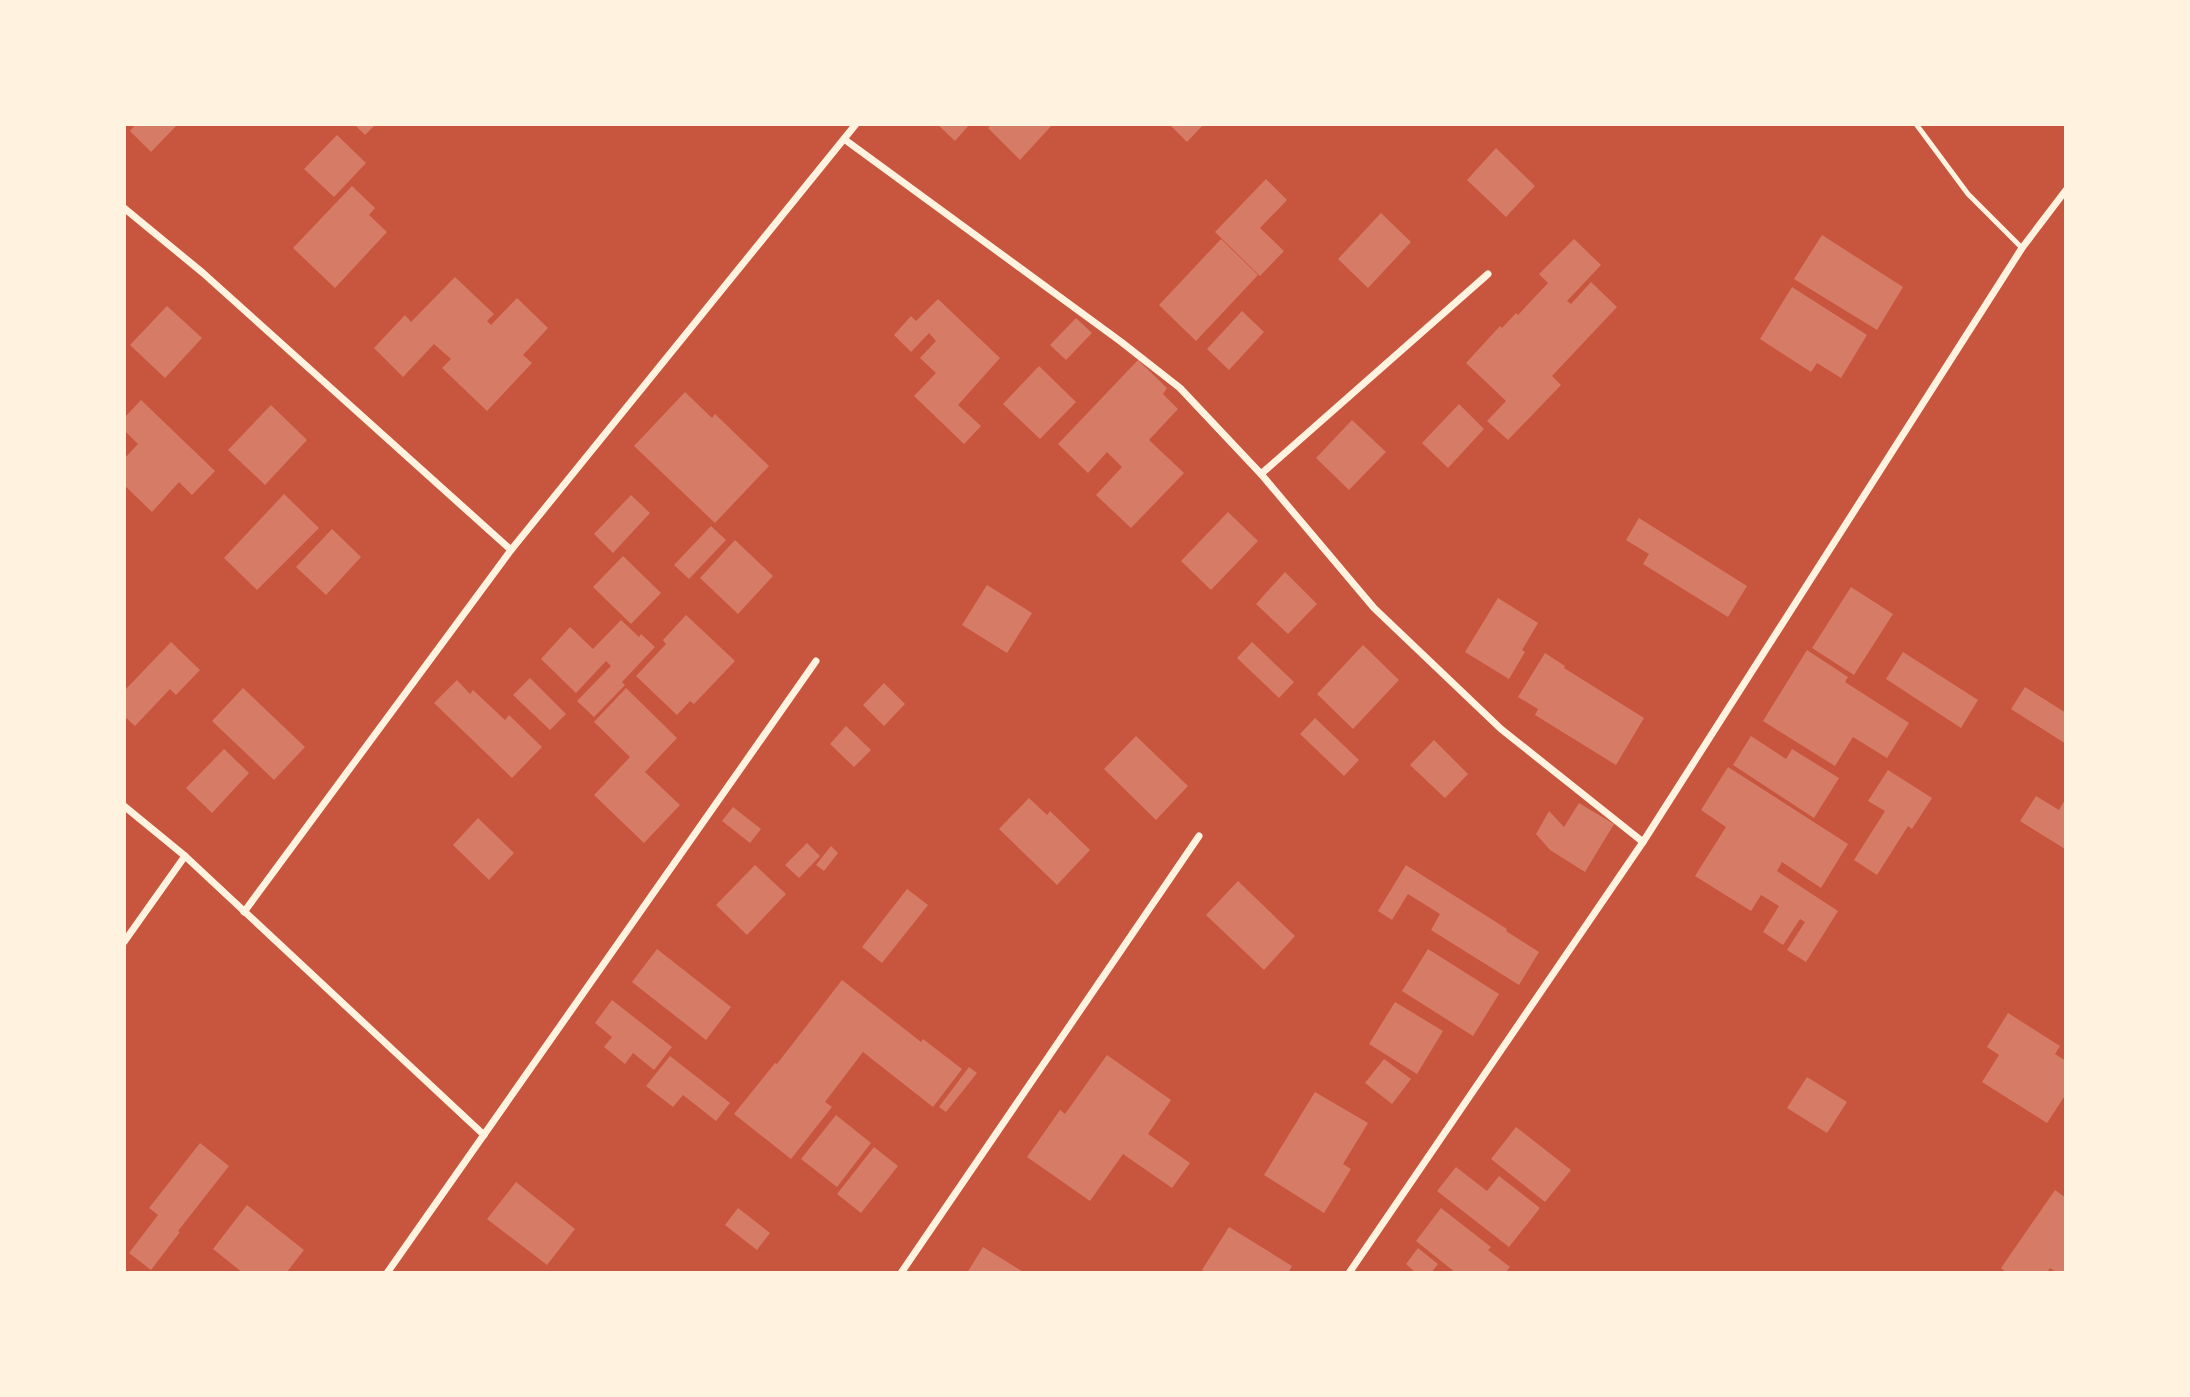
<svg xmlns="http://www.w3.org/2000/svg" width="2190" height="1397" font-family="Ubuntu,sans-serif">
  <rect width="100%" height="100%" fill="#c8553d"/>
  <!-- building -->
  <g fill="#d67c66">
    <path d="M 136,124 L 178,124 L 151,152 L 130,131 Z"/>
    <path d="M 354,124 L 376,124 L 365,135 Z"/>
    <path d="M 937,124 L 970,124 L 955,141 Z"/>
    <path d="M 992,124 L 1053,124 L 1020,160 L 988,128 Z"/>
    <path d="M 1169,124 L 1204,124 L 1187,142 Z"/>
    <path d="M 337,135 L 366,163 L 334,197 L 304,169 Z"/>
    <path d="M 1496,148 L 1535,186 L 1506,217 L 1467,180 Z"/>
    <path d="M 1266,179 L 1287,200 L 1260,228 L 1284,251 L 1260,276 L 1215,232 Z"/>
    <path d="M 352,186 L 375,208 L 369,215 L 387,232 L 335,288 L 293,248 Z"/>
    <path d="M 1381,213 L 1411,242 L 1368,288 L 1338,259 Z"/>
    <path d="M 1822,235 L 1903,287 L 1877,330 L 1794,279 Z"/>
    <path d="M 1221,239 L 1258,275 L 1196,341 L 1159,305 Z"/>
    <path d="M 1574,239 L 1601,265 L 1567,301 L 1571,304 L 1591,282 L 1617,307 L 1552,376 L 1561,385 L 1508,440 L 1487,421 L 1506,401 L 1466,363 L 1500,326 L 1502,328 L 1516,313 L 1518,315 L 1548,283 L 1539,274 Z"/>
    <path d="M 455,277 L 494,314 L 487,321 L 491,325 L 517,298 L 548,328 L 523,355 L 532,363 L 487,411 L 442,368 L 451,359 L 434,344 L 403,377 L 374,348 L 405,315 L 411,322 Z"/>
    <path d="M 1792,287 L 1867,335 L 1841,378 L 1817,363 L 1811,372 L 1760,339 Z"/>
    <path d="M 938,299 L 1000,358 L 958,405 L 981,426 L 964,444 L 914,396 L 936,373 L 920,358 L 936,341 L 929,333 L 911,352 L 894,335 L 911,316 L 916,321 Z"/>
    <path d="M 167,306 L 202,338 L 165,378 L 130,345 Z"/>
    <path d="M 1242,311 L 1264,332 L 1229,370 L 1207,349 Z"/>
    <path d="M 1076,318 L 1092,333 L 1066,360 L 1050,345 Z"/>
    <path d="M 1138,360 L 1167,388 L 1163,394 L 1178,409 L 1149,440 L 1184,473 L 1131,528 L 1096,495 L 1122,467 L 1107,452 L 1088,473 L 1058,444 Z"/>
    <path d="M 1039,366 L 1076,402 L 1040,439 L 1003,404 Z"/>
    <path d="M 685,392 L 712,418 L 715,414 L 769,466 L 715,523 L 634,446 Z"/>
    <path d="M 141,400 L 215,471 L 192,495 L 179,482 L 152,512 L 124,485 L 124,459 L 138,444 L 124,430 L 124,418 Z"/>
    <path d="M 1459,404 L 1484,429 L 1448,468 L 1422,443 Z"/>
    <path d="M 271,405 L 307,440 L 265,485 L 228,450 Z"/>
    <path d="M 1352,420 L 1386,452 L 1349,490 L 1316,458 Z"/>
    <path d="M 284,494 L 319,528 L 257,590 L 224,558 Z"/>
    <path d="M 631,495 L 650,513 L 613,553 L 594,534 Z"/>
    <path d="M 1228,512 L 1258,541 L 1211,590 L 1181,561 Z"/>
    <path d="M 1639,518 L 1747,586 L 1728,617 L 1643,564 L 1649,554 L 1626,540 Z"/>
    <path d="M 711,526 L 726,540 L 689,579 L 674,565 Z"/>
    <path d="M 332,529 L 361,557 L 326,595 L 296,567 Z"/>
    <path d="M 735,540 L 773,576 L 738,614 L 700,578 Z"/>
    <path d="M 623,556 L 661,593 L 631,624 L 593,587 Z"/>
    <path d="M 1285,572 L 1317,604 L 1288,634 L 1256,604 Z"/>
    <path d="M 987,585 L 1032,613 L 1007,653 L 962,625 Z"/>
    <path d="M 1851,587 L 1893,614 L 1854,675 L 1812,648 Z"/>
    <path d="M 1498,598 L 1538,623 L 1522,650 L 1525,652 L 1509,679 L 1465,652 Z"/>
    <path d="M 686,615 L 735,661 L 694,704 L 690,701 L 677,715 L 636,676 L 666,644 L 663,640 Z"/>
    <path d="M 621,620 L 639,637 L 641,634 L 655,647 L 622,682 L 625,685 L 594,717 L 577,701 L 611,666 L 606,661 L 576,693 L 541,659 L 570,627 L 593,649 Z"/>
    <path d="M 171,642 L 200,670 L 176,695 L 170,689 L 135,726 L 124,716 L 124,691 Z"/>
    <path d="M 1252,642 L 1294,682 L 1279,698 L 1237,658 Z"/>
    <path d="M 1363,645 L 1399,680 L 1353,729 L 1317,694 Z"/>
    <path d="M 1807,650 L 1848,677 L 1845,682 L 1909,723 L 1887,758 L 1853,737 L 1835,766 L 1763,721 Z"/>
    <path d="M 1903,652 L 1978,700 L 1961,728 L 1886,679 Z"/>
    <path d="M 1545,653 L 1565,666 L 1564,668 L 1644,718 L 1616,765 L 1535,715 L 1538,709 L 1518,697 Z"/>
    <path d="M 530,678 L 566,714 L 550,730 L 513,695 Z"/>
    <path d="M 457,680 L 470,694 L 473,690 L 505,720 L 509,715 L 542,747 L 512,778 L 434,703 Z"/>
    <path d="M 884,683 L 905,704 L 884,726 L 863,705 Z"/>
    <path d="M 2025,687 L 2066,713 L 2066,744 L 2011,709 Z"/>
    <path d="M 243,688 L 305,747 L 274,780 L 212,721 Z"/>
    <path d="M 626,688 L 677,738 L 645,772 L 680,805 L 644,843 L 594,795 L 630,757 L 594,722 Z"/>
    <path d="M 1315,718 L 1359,760 L 1344,776 L 1300,734 Z"/>
    <path d="M 846,726 L 871,750 L 854,767 L 830,744 Z"/>
    <path d="M 1136,736 L 1188,786 L 1156,820 L 1104,769 Z"/>
    <path d="M 1751,736 L 1786,759 L 1792,749 L 1839,778 L 1814,818 L 1733,765 Z"/>
    <path d="M 1434,740 L 1468,774 L 1445,798 L 1410,765 Z"/>
    <path d="M 224,749 L 249,773 L 212,813 L 186,788 Z"/>
    <path d="M 1728,767 L 1848,844 L 1821,888 L 1782,862 L 1777,871 L 1838,911 L 1806,962 L 1787,950 L 1805,922 L 1800,919 L 1783,945 L 1763,932 L 1779,906 L 1761,895 L 1751,911 L 1695,876 L 1726,827 L 1701,810 Z"/>
    <path d="M 1888,770 L 1932,798 L 1912,829 L 1908,826 L 1877,875 L 1854,860 L 1885,811 L 1868,801 Z"/>
    <path d="M 2036,796 L 2059,810 L 2066,798 L 2065,849 L 2020,821 Z"/>
    <path d="M 1029,798 L 1047,815 L 1050,811 L 1090,850 L 1057,885 L 999,829 Z"/>
    <path d="M 1579,803 L 1614,824 L 1585,872 L 1550,850 L 1536,834 L 1549,811 L 1564,827 Z"/>
    <path d="M 733,807 L 761,829 L 750,843 L 722,821 Z"/>
    <path d="M 478,818 L 514,853 L 489,880 L 453,845 Z"/>
    <path d="M 807,843 L 820,856 L 799,878 L 785,865 Z"/>
    <path d="M 831,846 L 838,853 L 824,871 L 816,865 Z"/>
    <path d="M 755,865 L 786,894 L 747,935 L 716,905 Z"/>
    <path d="M 1406,865 L 1507,929 L 1506,931 L 1539,952 L 1519,985 L 1431,930 L 1440,914 L 1408,894 L 1392,920 L 1378,911 Z"/>
    <path d="M 1238,881 L 1295,936 L 1264,970 L 1206,915 Z"/>
    <path d="M 907,889 L 928,905 L 882,963 L 862,947 Z"/>
    <path d="M 657,949 L 731,1007 L 706,1040 L 632,982 Z"/>
    <path d="M 1428,949 L 1499,994 L 1473,1036 L 1402,991 Z"/>
    <path d="M 842,980 L 921,1042 L 923,1039 L 962,1069 L 933,1107 L 863,1052 L 825,1102 L 832,1107 L 791,1159 L 734,1114 L 775,1063 L 777,1064 Z"/>
    <path d="M 612,1000 L 672,1047 L 654,1070 L 633,1053 L 625,1064 L 604,1047 L 612,1037 L 595,1023 Z"/>
    <path d="M 1395,1002 L 1443,1031 L 1417,1074 L 1369,1044 Z"/>
    <path d="M 2008,1013 L 2060,1046 L 2055,1054 L 2066,1061 L 2066,1098 L 2064,1097 L 2047,1123 L 1982,1082 L 1999,1055 L 1987,1047 Z"/>
    <path d="M 1107,1055 L 1171,1100 L 1148,1134 L 1190,1163 L 1172,1188 L 1123,1154 L 1090,1201 L 1027,1157 L 1060,1110 L 1065,1114 Z"/>
    <path d="M 670,1056 L 730,1103 L 716,1121 L 683,1095 L 673,1107 L 646,1086 Z"/>
    <path d="M 1384,1059 L 1411,1079 L 1392,1104 L 1365,1083 Z"/>
    <path d="M 969,1067 L 977,1073 L 946,1112 L 939,1107 Z"/>
    <path d="M 1807,1077 L 1847,1102 L 1827,1133 L 1787,1108 Z"/>
    <path d="M 1315,1092 L 1368,1123 L 1343,1164 L 1351,1169 L 1324,1213 L 1264,1175 Z"/>
    <path d="M 836,1115 L 871,1143 L 837,1187 L 801,1159 Z"/>
    <path d="M 1516,1127 L 1571,1170 L 1545,1202 L 1491,1159 Z"/>
    <path d="M 200,1143 L 229,1166 L 178,1231 L 180,1232 L 151,1270 L 129,1253 L 158,1215 L 149,1208 Z"/>
    <path d="M 874,1147 L 898,1166 L 861,1213 L 837,1194 Z"/>
    <path d="M 1456,1167 L 1487,1191 L 1499,1176 L 1540,1208 L 1509,1247 L 1437,1191 Z"/>
    <path d="M 516,1182 L 575,1229 L 547,1265 L 487,1219 Z"/>
    <path d="M 2055,1190 L 2066,1198 L 2066,1268 L 2063,1273 L 2057,1273 L 2050,1268 L 2047,1273 L 2007,1273 L 2001,1268 Z"/>
    <path d="M 247,1205 L 304,1250 L 286,1273 L 243,1273 L 213,1249 Z"/>
    <path d="M 738,1208 L 770,1233 L 757,1250 L 725,1225 Z"/>
    <path d="M 1441,1208 L 1491,1247 L 1488,1250 L 1510,1267 L 1505,1273 L 1456,1273 L 1416,1241 Z"/>
    <path d="M 1229,1227 L 1292,1266 L 1288,1273 L 1207,1273 L 1202,1270 Z"/>
    <path d="M 983,1247 L 1025,1273 L 967,1273 Z"/>
    <path d="M 1418,1248 L 1438,1264 L 1431,1273 L 1416,1273 L 1406,1264 Z"/>
  </g>
  <g fill="none" stroke-linecap="round" stroke-linejoin="round">
    <!-- service -->
    <path stroke="#fff3e0" stroke-width="5" d="M 1916,124 L 1968,194 L 2022,248"/>
    <!-- minor -->
    <g stroke="#fff3e0" stroke-width="7">
      <path d="M 844,139 L 1120,341 L 1180,388 L 1261,474 L 1374,608 L 1501,729 L 1643,842"/>
      <path d="M 124,208 L 203,273 L 511,550"/>
      <path d="M 1261,474 L 1488,274"/>
      <path d="M 124,806 L 185,856 L 484,1135"/>
      <path d="M 244,912 L 511,550 L 856,124"/>
      <path d="M 124,942 L 185,856"/>
      <path d="M 387,1273 L 816,661"/>
      <path d="M 901,1273 L 1199,836"/>
      <path d="M 1349,1273 L 1643,842 L 2022,248 L 2066,190"/>
    </g>
  </g>
  <!-- border -->
  <rect width="2190" height="1397" fill="none" stroke="#fff3e0" stroke-width="252"/>
</svg>
